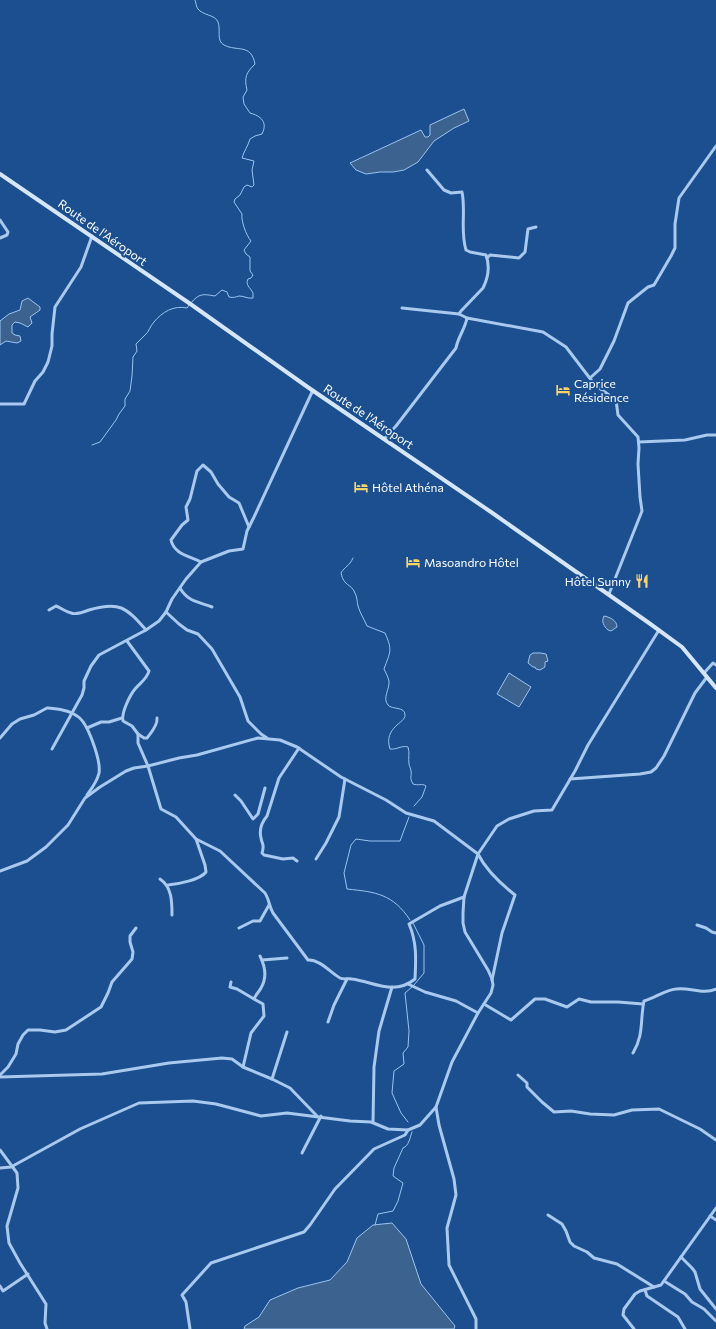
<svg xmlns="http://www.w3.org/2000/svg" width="716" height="1329" font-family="Commissioner,sans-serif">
  <rect width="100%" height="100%" fill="#1b4f8f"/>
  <!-- water -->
  <g fill="#3c6290" stroke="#9cc4f0">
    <path d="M 464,109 L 469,121 L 454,128 L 434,141 L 418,162 L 404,170 L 393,172 L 380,172 L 366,174 L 356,170 L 350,163 L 421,130 L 425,137 L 428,137 L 430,135 L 430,125 Z"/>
    <path d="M 28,298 L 40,307 L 40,310 L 30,317 L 32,323 L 28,327 L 20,323 L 15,322 L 12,325 L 12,333 L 15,335 L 20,336 L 21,341 L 17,343 L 6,341 L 0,345 L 0,321 L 9,314 L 20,310 L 22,301 Z"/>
    <path d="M 604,616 C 609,617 617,620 617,627 L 611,631 L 608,630 C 604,626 601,622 604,616 Z"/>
    <path d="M 533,653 L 541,653 L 546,654 L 548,661 L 545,662 L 545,667 L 540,670 L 536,669 L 535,667 L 533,667 L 528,663 L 530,655 Z"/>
    <path d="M 509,673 L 531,687 L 519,707 L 497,694 Z"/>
    <path d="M 392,1223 L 406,1239 L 421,1284 L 455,1326 L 454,1329 L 244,1329 L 245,1326 L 259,1317 L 270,1300 L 298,1288 L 330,1280 L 347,1262 L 357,1238 L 373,1225 Z"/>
  </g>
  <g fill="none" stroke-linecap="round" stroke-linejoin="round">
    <!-- stream -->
    <g stroke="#9cc4f0" stroke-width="1">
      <path d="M 191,303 C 199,293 203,294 215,296 L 222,290 L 227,292 L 229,297 C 234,298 235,297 239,296 C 245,296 247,299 253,298 L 253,293 C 250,287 245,285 248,279 L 251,278 L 253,275 L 250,271 L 250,257 L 246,254 L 244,250 L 251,241 C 246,235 241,221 242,214 L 234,202 L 235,199 L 240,195 L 244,187 L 247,185 L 252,187 L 254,185 L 252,170 L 254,161 L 242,158 C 244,151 248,146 250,139 L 255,136 L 262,134 C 268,122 261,116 250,113 L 244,104 L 243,97 L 247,90 C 244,77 246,73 255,64 C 251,43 237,52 224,45 C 216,41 221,29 218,22 C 216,15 202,15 198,9 C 196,7 196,2 195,0"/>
      <path d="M 92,445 L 100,442 L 116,420 L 119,414 L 125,406 L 125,399 L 130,391 L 132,376 L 133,357 L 137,351 L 136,344 C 139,341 142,338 145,335 C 149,332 150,326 154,322 C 162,312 174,305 187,308 L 189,305"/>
      <path d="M 353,558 C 349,567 345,566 341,573 C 344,587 351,583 355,593 C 357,597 357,601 358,606 C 360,613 364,619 367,626 L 385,633 C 393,651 390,652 384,669 C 386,673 388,677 389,681 C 390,689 382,698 388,705 C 392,710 405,706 405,715 C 406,723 383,727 390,749 C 397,750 401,745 408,747 C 410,753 408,758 409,764 C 409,766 411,768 411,771 C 412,777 409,777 413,784 C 418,786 422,783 426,786 L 422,797 L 414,806"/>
      <path d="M 409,817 L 400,841 L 370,841 L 356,839 L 351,845 L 344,873 L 347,889 C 376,892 393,894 410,920"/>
      <path d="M 413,923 L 424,945 L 424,973 L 414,985"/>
      <path d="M 408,1122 L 401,1113 L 392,1093 L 394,1071 L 404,1064 L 403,1053 L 408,1047 L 409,1031 L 405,993 L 412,987"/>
      <path d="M 375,1225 L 378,1214 L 393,1211 L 398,1201 L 403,1183 L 393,1176 L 394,1168 L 403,1148 C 409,1146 410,1137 412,1132"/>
    </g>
    <!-- minor -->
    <g stroke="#a9c9ee" stroke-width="3">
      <path d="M 427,170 L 444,190 L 451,193 L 462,192 C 466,211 460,231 466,250 L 470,252 L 486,255 C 490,266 488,278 483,288 L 461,311 L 459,314"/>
      <path d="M 0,220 L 8,232 L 7,235 L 0,238"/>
      <path d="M 487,258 L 490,255 L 519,258 L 525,252 L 528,229 L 536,227"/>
      <path d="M 402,308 L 459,314 L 467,318"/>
      <path d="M 590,378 L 600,369 L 614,341 L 628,303 L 648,287 L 654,285 L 671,256 L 675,248 L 675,224 L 679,198 L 716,146"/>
      <path d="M 0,404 L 24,404 L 35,381 L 43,372 L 48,362 L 52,346 L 52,334 L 55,307 L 81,267 L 92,236"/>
      <path d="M 384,439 L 396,426 L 456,348 C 458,337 465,329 467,318 L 543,332 L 566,347 L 595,385 L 616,400 L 618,415 L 638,437 L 639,448 L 638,464 L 640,497 L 642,511 L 609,594"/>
      <path d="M 639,442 L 685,440 L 707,435 L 716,435"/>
      <path d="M 201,562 C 189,556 174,554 171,540 L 182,525 L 188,520 L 186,507 L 190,499 L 197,471 L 203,465 L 211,472 L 218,484 L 229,497 L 239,503 L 249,527"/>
      <path d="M 180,588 C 188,602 199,602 212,607"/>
      <path d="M 49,610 L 56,606 C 61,608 66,612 71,613 C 76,615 84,612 89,610 C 119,601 126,607 146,630 L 159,621 L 166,612 L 172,599 L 186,579 L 201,562 L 229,551 L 243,549 L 247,531 L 254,517 L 313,390"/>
      <path d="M 166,612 L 179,624 L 187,630 L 198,634 L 212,649 L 240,697 L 248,721 L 261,734 L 267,738"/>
      <path d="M 127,641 L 149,671 C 147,679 140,683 135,689 C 130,695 121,713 123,721 L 132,726 L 138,734 L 138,743 L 148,766 L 161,809 L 176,817 L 196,839 L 220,851 L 265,893 C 269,899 269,906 273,913 L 308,960 C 319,959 330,972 340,978 C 344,980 348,978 352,979 C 374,982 394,996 415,979 C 416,960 417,942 409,924 L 440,906 L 464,897"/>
      <path d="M 704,673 L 713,663 L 716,665"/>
      <path d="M 87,728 L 101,722 L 109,722 L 122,718"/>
      <path d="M 138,734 L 144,738 L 147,738 C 151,733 158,725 157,718"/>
      <path d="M 0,738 L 12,724 L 20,719 L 34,715 L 47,708 C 57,709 69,710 77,716 C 88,722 101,761 99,773 C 97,782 92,788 87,795"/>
      <path d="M 52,749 L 82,695 L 84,688 L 84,681 L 91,666 L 99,655 L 146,630"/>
      <path d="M 570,779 L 640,774 L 651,772 L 656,768 L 664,756 L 695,693 L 707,677"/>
      <path d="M 235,795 L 241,801 L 253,819 L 258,814 L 265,788"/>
      <path d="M 316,859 L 326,843 L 339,817 L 345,779"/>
      <path d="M 297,861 L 293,858 L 283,859 L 264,855 L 262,853 C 265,844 262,845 261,838 C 259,830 262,822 267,816 L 279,778 L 299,748"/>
      <path d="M 0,871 L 27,861 L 46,847 L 68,825 L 85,798 L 100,787 L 126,771 L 134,768 L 148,766 L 179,758 L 197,755 L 258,738 L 280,740 L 297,747 L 341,777 L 386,800 L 406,813 L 434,821 L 478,854 C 486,870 501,884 515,895 L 502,933 L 492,980"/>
      <path d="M 160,879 C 172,887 172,902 172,915"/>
      <path d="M 168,885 C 178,884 200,880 206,872 L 205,865 L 196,839"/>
      <path d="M 697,925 L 706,928 L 712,932 L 716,933"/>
      <path d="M 239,928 L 253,921 L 260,921 L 269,905"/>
      <path d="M 262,960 L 287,958"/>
      <path d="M 231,982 L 230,987 L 237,989 L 254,999"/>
      <path d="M 408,984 L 425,992 L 456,1001 L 478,1013"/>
      <path d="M 484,1004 L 511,1020 L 535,999 L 545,999 L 567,1007 L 579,999 L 591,1002 L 618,1002 L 643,1004"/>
      <path d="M 328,1022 L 334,1005 L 347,979"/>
      <path d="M 633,1053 C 644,1035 640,1020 644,1001 C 655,998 665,990 676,989 C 690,987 703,995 716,989"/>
      <path d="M 243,1067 L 251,1033 L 264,1016 L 263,1004 L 254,999 C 256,994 259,992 261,988 C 267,978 265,966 260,956"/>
      <path d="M 0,1075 L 8,1067 L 16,1054 L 18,1044 L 23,1035 L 28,1030 L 40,1030 L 55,1032 L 66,1030 L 101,1007 L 108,993 L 112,982 L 132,959 L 133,952 L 130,942 L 130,936 L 136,928"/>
      <path d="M 518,1075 L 527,1083 L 527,1087 L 542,1102 L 554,1112 L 571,1111 L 590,1114 L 614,1115 L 632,1110 L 659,1109 L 700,1129 L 716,1140"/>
      <path d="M 0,1077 L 102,1074 L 169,1063 L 222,1058 L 232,1059 L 243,1067 L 272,1079 L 290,1088 L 317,1116"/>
      <path d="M 272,1079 L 287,1032"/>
      <path d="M 436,1107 L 439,1125 L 454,1179 L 456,1195 L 447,1228 L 449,1265 L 476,1319 L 476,1329"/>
      <path d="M 373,1122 L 374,1067 L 379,1031 L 392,987"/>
      <path d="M 0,1150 L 17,1173 L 18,1188 L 7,1226 L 9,1243 L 20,1263 L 46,1304 L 45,1323 L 47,1329"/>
      <path d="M 302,1153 L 321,1116"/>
      <path d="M 0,1168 L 11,1167 L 80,1129 L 139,1103 L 193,1101 L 216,1104 L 261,1116 L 287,1113 L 350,1121 L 371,1122 L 388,1129 L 408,1130"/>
      <path d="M 548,1215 L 562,1224 L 566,1231 L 570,1242 L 574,1246 L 587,1252 L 594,1258 L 617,1264 L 654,1287"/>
      <path d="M 710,1216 L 716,1220"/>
      <path d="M 681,1257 L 692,1268 L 695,1272 L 700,1289 L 716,1309"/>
      <path d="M 664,1281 L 685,1294 L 692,1302 L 704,1309 L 716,1321"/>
      <path d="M 0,1286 L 3,1291 L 28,1274"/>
      <path d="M 645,1290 L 647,1296 L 678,1317 L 685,1329"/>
      <path d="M 190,1329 L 186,1302 L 182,1295 L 211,1263 L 304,1232 L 310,1225 L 335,1189 L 374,1149 L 405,1135 L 408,1130 L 420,1125 L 436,1107 L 452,1062 L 478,1013 L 491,993 L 493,985 L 492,979 L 488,970 L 465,932 L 463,923 L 463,913 L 464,897 L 478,854 L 497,826 L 509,819 L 534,811 L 552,810 L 575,771 L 588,745 L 659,630"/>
      <path d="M 634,1329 L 623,1315 L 624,1309 L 635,1294 L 640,1291 L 661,1285 L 716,1208"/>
    </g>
    <!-- secondary -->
    <path stroke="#d6e6fa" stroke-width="4" d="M 0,174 L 189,303 L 309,388 L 491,512 L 649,623 L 682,647 L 716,688"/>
  </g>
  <!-- icons -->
  <defs>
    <symbol id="hotel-bare" viewBox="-9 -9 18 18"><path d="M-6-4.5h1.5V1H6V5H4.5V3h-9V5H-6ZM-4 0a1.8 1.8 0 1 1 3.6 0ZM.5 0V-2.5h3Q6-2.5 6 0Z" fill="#ffd166" stroke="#1b4f8f" stroke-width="2.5" paint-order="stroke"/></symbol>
    <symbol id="restaurant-bare" viewBox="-9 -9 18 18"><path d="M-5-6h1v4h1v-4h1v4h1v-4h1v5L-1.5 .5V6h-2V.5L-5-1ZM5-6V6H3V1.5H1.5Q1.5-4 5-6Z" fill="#ffd166" stroke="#1b4f8f" stroke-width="2.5" paint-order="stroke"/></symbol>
  </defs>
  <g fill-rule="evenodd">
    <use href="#hotel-bare" x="553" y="380" width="20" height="20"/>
    <use href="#hotel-bare" x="351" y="477" width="20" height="20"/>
    <use href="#hotel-bare" x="403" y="552" width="20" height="20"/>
    <use href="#restaurant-bare" x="632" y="571" width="20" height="20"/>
  </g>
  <g text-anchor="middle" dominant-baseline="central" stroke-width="4" stroke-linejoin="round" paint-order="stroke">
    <!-- street labels -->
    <g font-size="12" fill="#fff" stroke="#1b4f8f">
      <text transform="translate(103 232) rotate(35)">Route de l'Aéroport</text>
      <text transform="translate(369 416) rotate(34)">Route de l'Aéroport</text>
    </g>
    <!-- poi labels -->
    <g font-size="12" fill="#fff" stroke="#1b4f8f" text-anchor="start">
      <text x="574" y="383">Caprice<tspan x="574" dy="14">Résidence</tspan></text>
      <text x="372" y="487">Hôtel Athéna</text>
      <text x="424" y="562">Masoandro Hôtel</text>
      <text x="631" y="581" text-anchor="end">Hôtel Sunny</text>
    </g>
  </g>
</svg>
